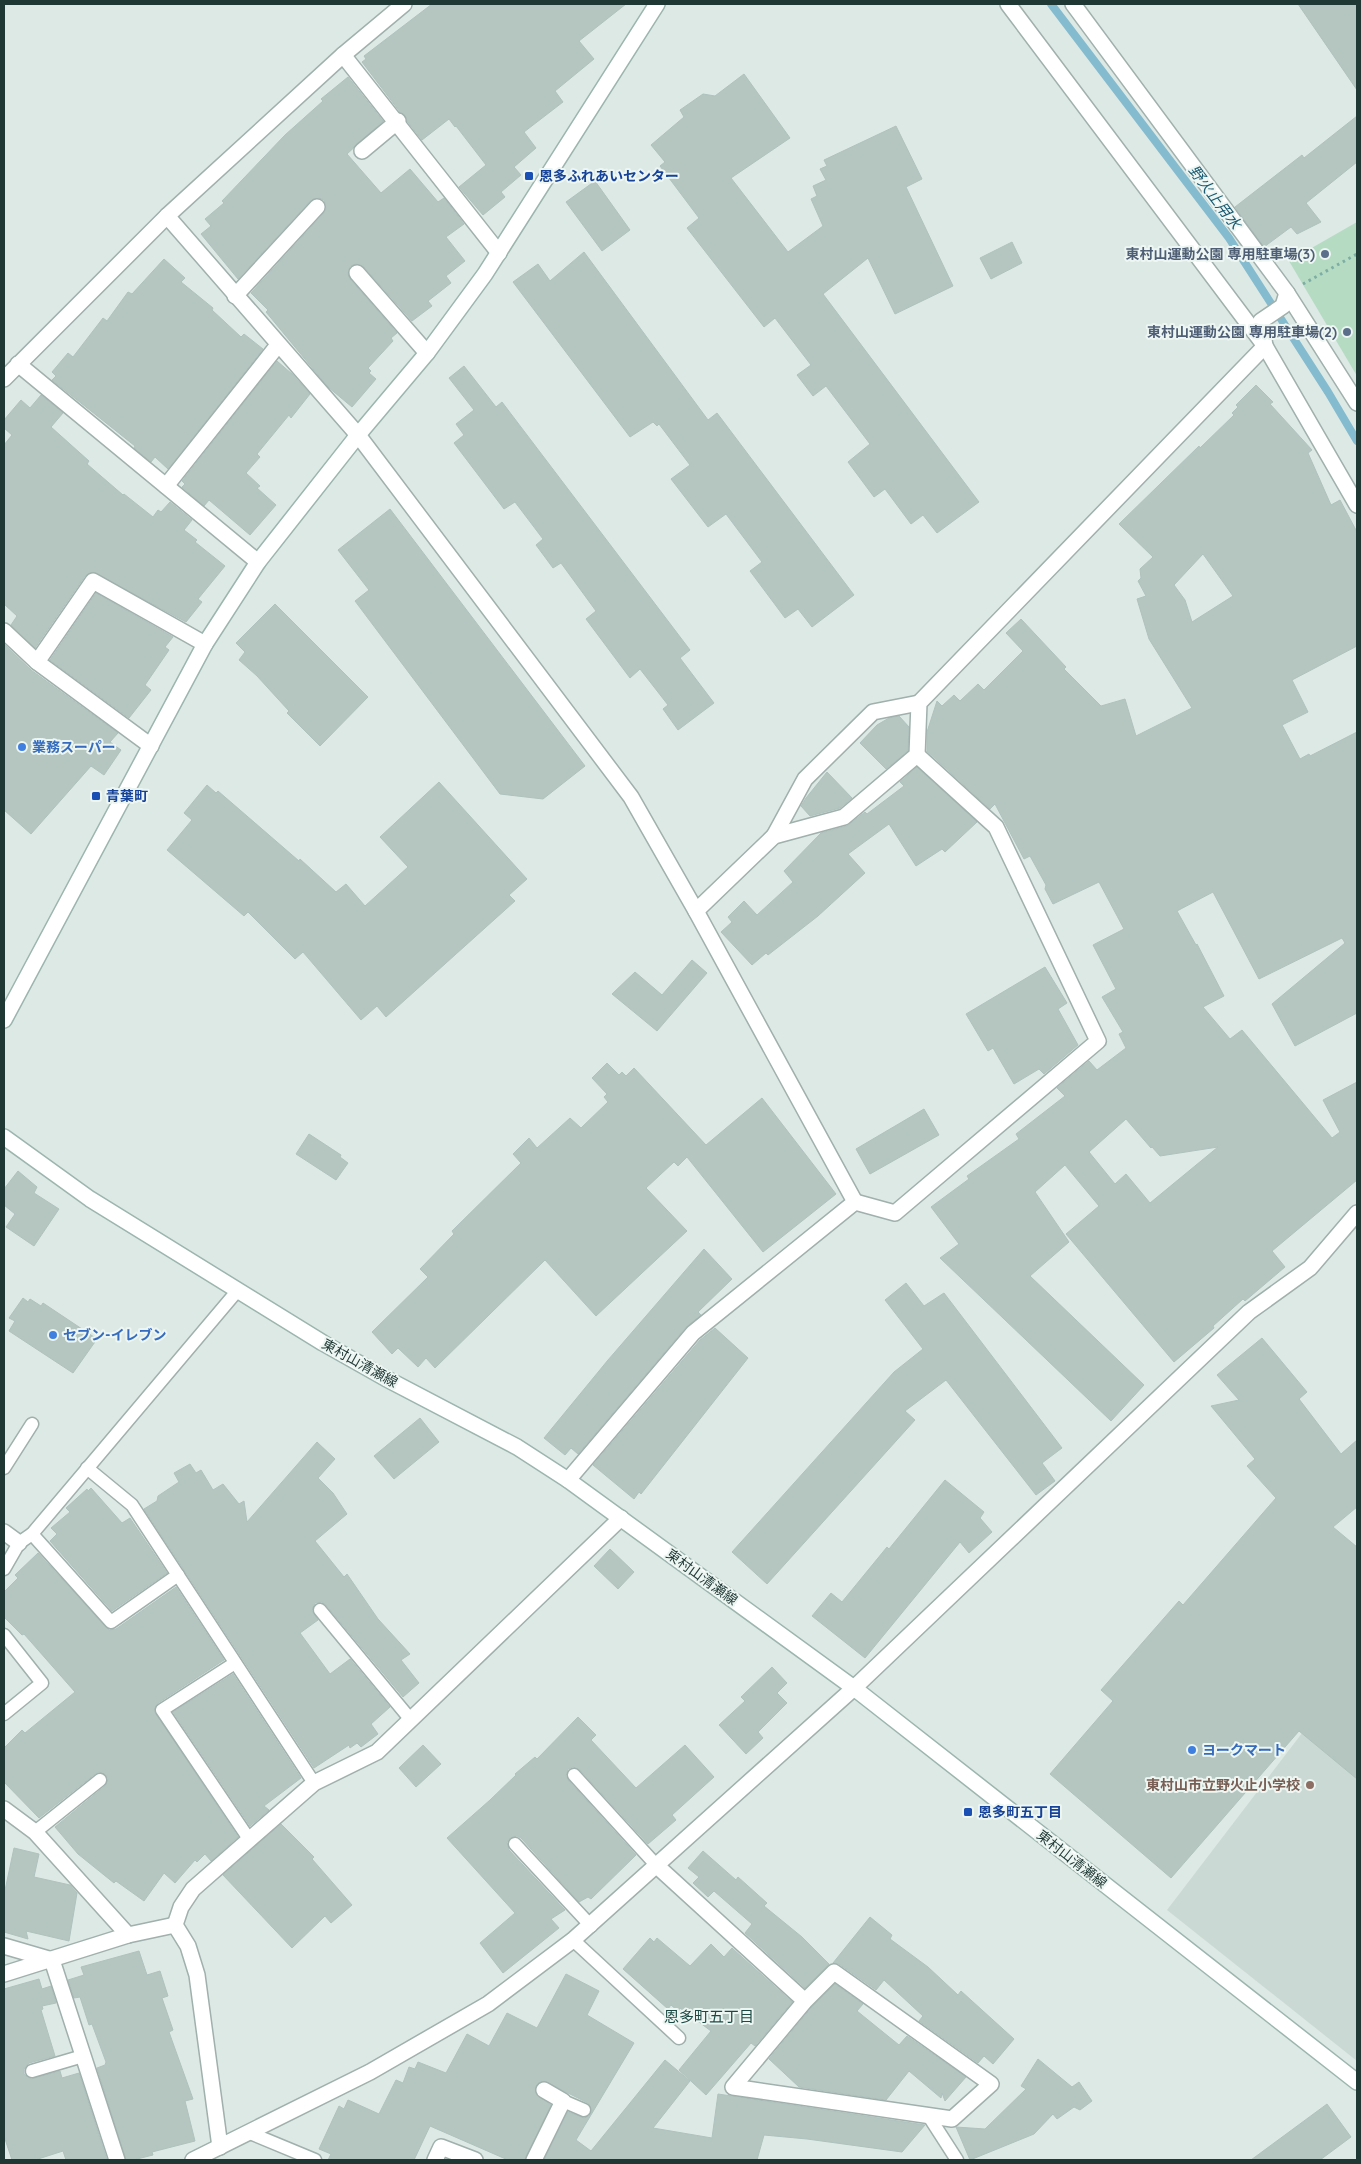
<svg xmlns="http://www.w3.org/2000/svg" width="1361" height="2164" font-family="Quicksand,'Noto Sans JP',sans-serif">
  <rect width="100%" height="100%" fill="#dde9e5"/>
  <!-- built -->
  <path fill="#cbd9d4" d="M 1357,1661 L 1357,2061 L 1167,1910 Z"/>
  <!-- green -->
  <path fill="#b5dbc3" d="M 1357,222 L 1357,376 L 1289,261 Z"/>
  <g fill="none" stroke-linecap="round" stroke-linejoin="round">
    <!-- stream -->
    <path stroke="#84bbcf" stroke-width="8" d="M 1051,4 L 1229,238 L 1328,392 L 1357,441"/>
  </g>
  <!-- building -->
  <g fill="#b5c6c1" stroke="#b0c2bd" fill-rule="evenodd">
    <path d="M 432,4 L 626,4 L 579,41 L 594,59 L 555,91 L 563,102 L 524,132 L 536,148 L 514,167 L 521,175 L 501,192 L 505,197 L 483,215 L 459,187 L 486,165 L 456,126 L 455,127 L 449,119 L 422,140 L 407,121 L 405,115 L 400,112 L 362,62 L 366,59 L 364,56 Z"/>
    <path d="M 1298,4 L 1357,4 L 1357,90 Z"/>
    <path d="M 744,74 L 790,138 L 731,178 L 788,252 L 823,226 L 811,199 L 817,196 L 813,186 L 826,180 L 820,169 L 827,166 L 824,160 L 896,126 L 922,179 L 906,187 L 953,286 L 895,314 L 868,258 L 823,294 L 979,502 L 937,533 L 923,515 L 911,524 L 885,489 L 874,497 L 848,462 L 870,444 L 826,386 L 813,396 L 797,375 L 811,365 L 775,318 L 764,327 L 687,228 L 699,218 L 660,166 L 665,162 L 651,145 L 684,117 L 680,110 L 703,94 L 715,96 Z"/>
    <path d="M 348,77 L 383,121 L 347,154 L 381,193 L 410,169 L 438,202 L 444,198 L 464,224 L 446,237 L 465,261 L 446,276 L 451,283 L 428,301 L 432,306 L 412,321 L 364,267 L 356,264 L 350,266 L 348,274 L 350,279 L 397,333 L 391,338 L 393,341 L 368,368 L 371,371 L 369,373 L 376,379 L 352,407 L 328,387 L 266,312 L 268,310 L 251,293 L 324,213 L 326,209 L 324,200 L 319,198 L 310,201 L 238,279 L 201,234 L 211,226 L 205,219 L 224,203 L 222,201 L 285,135 L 323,101 L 321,99 Z"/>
    <path d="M 1357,116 L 1357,162 L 1306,203 L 1321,222 L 1297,234 L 1291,227 L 1264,247 L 1235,207 L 1302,155 L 1304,158 Z"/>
    <path d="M 595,181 L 630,230 L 602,251 L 566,202 Z"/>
    <path d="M 1012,242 L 1022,263 L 991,279 L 980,258 Z"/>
    <path d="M 584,252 L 708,420 L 717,413 L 854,595 L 812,627 L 798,609 L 785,618 L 750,571 L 762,562 L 726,514 L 708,527 L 671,479 L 690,465 L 659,424 L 657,426 L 653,422 L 630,437 L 513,282 L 538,264 L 550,281 Z"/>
    <path d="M 164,259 L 185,278 L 181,282 L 213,308 L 212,310 L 241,337 L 244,334 L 263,349 L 168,469 L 155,457 L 151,462 L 134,448 L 135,446 L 52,380 L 56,376 L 52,372 L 68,353 L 73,357 L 103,318 L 107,321 L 128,292 L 132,294 Z"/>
    <path d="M 277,361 L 292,374 L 310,394 L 291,418 L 289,415 L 257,454 L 260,457 L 246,473 L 260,486 L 257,488 L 276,505 L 250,535 L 209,500 L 204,506 L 182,487 L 185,484 L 182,481 Z"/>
    <path d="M 464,366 L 496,407 L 502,402 L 690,650 L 680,658 L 714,703 L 678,730 L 663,709 L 668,705 L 640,669 L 630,678 L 586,619 L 596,611 L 561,563 L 553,568 L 536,545 L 543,539 L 515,502 L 504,509 L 454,443 L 464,435 L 456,424 L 474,410 L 449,378 Z"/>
    <path d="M 1256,385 L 1273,402 L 1270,404 L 1312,450 L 1308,453 L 1331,505 L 1340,500 L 1357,532 L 1357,646 L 1292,680 L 1308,712 L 1282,725 L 1300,759 L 1309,754 L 1310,756 L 1357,732 L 1357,1013 L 1295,1046 L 1272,1004 L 1345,943 L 1342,938 L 1259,979 L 1213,892 L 1177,911 L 1196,945 L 1197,944 L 1224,996 L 1203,1007 L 1230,1039 L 1242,1030 L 1332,1138 L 1340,1132 L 1323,1100 L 1357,1082 L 1357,1180 L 1272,1251 L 1285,1267 L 1245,1301 L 1243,1299 L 1213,1326 L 1214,1328 L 1174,1362 L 1066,1234 L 1099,1206 L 1065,1165 L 1035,1192 L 1069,1242 L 1030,1276 L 1144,1385 L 1111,1421 L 940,1258 L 959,1244 L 931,1207 L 969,1179 L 967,1176 L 1019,1139 L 1016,1134 L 1065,1096 L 1057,1088 L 1089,1061 L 1097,1070 L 1126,1048 L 1119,1034 L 1123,1032 L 1102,997 L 1116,989 L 1093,945 L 1124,929 L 1099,882 L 1053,904 L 1045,889 L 1046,885 L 1030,856 L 1024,859 L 995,804 L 990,809 L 927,751 L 927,732 L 937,701 L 942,706 L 954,695 L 960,701 L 978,684 L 984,690 L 1023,651 L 1006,633 L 1021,619 L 1066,667 L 1064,669 L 1101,706 L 1125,699 L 1136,736 L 1192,708 L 1149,639 L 1137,599 L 1146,596 L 1138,581 L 1141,578 L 1140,569 L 1153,557 L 1119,524 L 1199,446 L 1200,448 L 1234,415 L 1232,413 L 1238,407 L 1236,405 ZM 1203,554 L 1233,596 L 1192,622 L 1185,600 L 1174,585 ZM 1126,1119 L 1151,1148 L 1152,1147 L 1160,1156 L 1218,1147 L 1150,1203 L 1126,1174 L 1115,1184 L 1089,1152 Z"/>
    <path d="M 41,395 L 63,413 L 51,427 L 89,461 L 87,464 L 123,495 L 124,494 L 153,517 L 158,510 L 161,512 L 170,502 L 192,520 L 184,530 L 197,540 L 195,542 L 225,566 L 198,599 L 202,602 L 186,622 L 93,572 L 85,576 L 35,648 L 11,625 L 17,616 L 4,604 L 4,445 L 12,435 L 4,428 L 4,420 L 21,400 L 30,408 Z"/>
    <path d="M 390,509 L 585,766 L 543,799 L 500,794 L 355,601 L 369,590 L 338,550 Z"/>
    <path d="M 96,593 L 173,637 L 165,647 L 169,650 L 145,685 L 151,690 L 129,718 L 50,660 Z"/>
    <path d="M 275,604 L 368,697 L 320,746 L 287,713 L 289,711 L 257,676 L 239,660 L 245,652 L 236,643 Z"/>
    <path d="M 4,644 L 31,670 L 118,733 L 110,742 L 121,750 L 104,775 L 91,766 L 31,834 L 4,810 Z"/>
    <path d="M 899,716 L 909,727 L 908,751 L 886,769 L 860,743 L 877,725 L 889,718 Z"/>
    <path d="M 917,767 L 977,822 L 945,852 L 942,849 L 916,866 L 889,824 L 848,854 L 865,873 L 818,916 L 768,955 L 766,953 L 752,965 L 721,932 L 732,922 L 728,917 L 744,901 L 757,915 L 793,882 L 784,871 L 821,833 L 847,826 L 865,812 L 867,814 L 904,786 L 900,782 Z"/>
    <path d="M 827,772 L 852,798 L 840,808 L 810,816 L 801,806 L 806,798 Z"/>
    <path d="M 439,782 L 527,879 L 509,895 L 515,901 L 386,1017 L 377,1006 L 361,1020 L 303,952 L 295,959 L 248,912 L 244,916 L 167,850 L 192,820 L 184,813 L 207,785 L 216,793 L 218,791 L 299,861 L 300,859 L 336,892 L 346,884 L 365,906 L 408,867 L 380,837 Z"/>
    <path d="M 692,960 L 707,973 L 657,1031 L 612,994 L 635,972 L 662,995 Z"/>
    <path d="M 1045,967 L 1067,1003 L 1058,1009 L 1078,1045 L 1044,1074 L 1039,1069 L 1014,1084 L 993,1048 L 988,1051 L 966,1014 Z"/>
    <path d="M 607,1063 L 619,1075 L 622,1072 L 626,1076 L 634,1068 L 706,1145 L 762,1098 L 836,1194 L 763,1252 L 687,1157 L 678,1166 L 674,1162 L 646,1188 L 687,1231 L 596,1316 L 545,1260 L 435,1368 L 426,1358 L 418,1367 L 398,1348 L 392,1354 L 372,1332 L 428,1277 L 420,1269 L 454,1234 L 452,1231 L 521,1163 L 513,1154 L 529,1138 L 537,1148 L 570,1118 L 581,1128 L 608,1102 L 604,1097 L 607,1094 L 592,1078 Z"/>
    <path d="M 924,1109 L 939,1135 L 870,1174 L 856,1149 Z"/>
    <path d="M 309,1134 L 341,1155 L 340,1157 L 348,1163 L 336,1180 L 296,1154 Z"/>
    <path d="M 18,1171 L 37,1187 L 34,1193 L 59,1209 L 34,1246 L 6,1227 L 15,1214 L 4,1205 L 4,1189 Z"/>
    <path d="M 704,1249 L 732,1279 L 698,1312 L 701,1315 L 686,1327 L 578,1454 L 571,1448 L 565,1455 L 544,1438 L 608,1360 Z"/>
    <path d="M 906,1283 L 924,1306 L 944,1293 L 1062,1448 L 1042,1463 L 1055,1481 L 1036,1495 L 946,1380 L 905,1411 L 915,1420 L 767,1584 L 732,1552 L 894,1372 L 923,1349 L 885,1300 Z"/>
    <path d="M 23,1298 L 28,1302 L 30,1299 L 41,1306 L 43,1303 L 97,1339 L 73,1373 L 9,1331 L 15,1321 L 9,1318 Z"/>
    <path d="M 715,1328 L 748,1358 L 641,1494 L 639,1492 L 634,1499 L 593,1465 L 700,1340 Z"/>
    <path d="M 1262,1338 L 1307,1392 L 1299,1399 L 1341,1454 L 1357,1440 L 1357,1507 L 1333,1527 L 1357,1547 L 1357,1779 L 1299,1731 L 1171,1878 L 1050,1774 L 1113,1701 L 1101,1690 L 1179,1601 L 1183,1605 L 1276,1498 L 1247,1466 L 1255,1459 L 1211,1406 L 1239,1400 L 1217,1375 Z"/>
    <path d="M 420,1418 L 439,1442 L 394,1479 L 374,1456 Z"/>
    <path d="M 317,1442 L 335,1459 L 318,1478 L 333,1493 L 347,1514 L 315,1541 L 344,1577 L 347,1574 L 378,1619 L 410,1654 L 401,1660 L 419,1683 L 403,1697 L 326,1605 L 322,1602 L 315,1603 L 312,1611 L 318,1620 L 300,1633 L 330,1674 L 350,1659 L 390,1707 L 371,1724 L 378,1734 L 361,1747 L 357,1743 L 350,1748 L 349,1745 L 314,1768 L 144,1509 L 157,1501 L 158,1496 L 179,1482 L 174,1473 L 190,1464 L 196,1473 L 201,1470 L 213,1490 L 223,1484 L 239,1504 L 244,1501 L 247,1522 Z"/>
    <path d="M 945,1480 L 984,1512 L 980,1518 L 992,1532 L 969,1553 L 960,1542 L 865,1658 L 812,1616 L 831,1593 L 842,1602 L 887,1547 L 889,1549 Z"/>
    <path d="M 91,1488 L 122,1523 L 130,1518 L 167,1573 L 112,1611 L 50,1541 L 57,1534 L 51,1528 L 70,1512 L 66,1508 L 87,1489 L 88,1491 Z"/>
    <path d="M 610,1549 L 634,1572 L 618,1589 L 594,1566 Z"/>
    <path d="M 38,1553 L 109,1630 L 116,1629 L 176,1587 L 224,1660 L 158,1703 L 154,1711 L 238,1837 L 211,1861 L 205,1854 L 197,1862 L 195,1860 L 175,1883 L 164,1873 L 144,1901 L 116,1881 L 114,1883 L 78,1854 L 55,1827 L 105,1786 L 108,1779 L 106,1775 L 99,1772 L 95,1774 L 39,1818 L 4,1782 L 4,1748 L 22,1730 L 25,1733 L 75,1692 L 24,1634 L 22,1635 L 4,1617 L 4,1592 L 18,1578 L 15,1575 Z"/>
    <path d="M 772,1667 L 787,1683 L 777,1693 L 787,1703 L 758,1732 L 763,1738 L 746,1754 L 719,1725 L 745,1701 L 741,1697 Z"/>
    <path d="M 233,1674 L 301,1778 L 264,1806 L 269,1810 L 250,1826 L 173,1712 Z"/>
    <path d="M 578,1717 L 596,1735 L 591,1740 L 636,1788 L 685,1745 L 714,1777 L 672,1815 L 676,1820 L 648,1844 L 580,1770 L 573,1767 L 568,1769 L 566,1776 L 568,1780 L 636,1855 L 591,1899 L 588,1897 L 579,1902 L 521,1838 L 517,1836 L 510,1838 L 507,1842 L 509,1850 L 565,1910 L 551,1919 L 559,1928 L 503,1973 L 480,1943 L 515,1913 L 447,1838 L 490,1800 L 516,1775 L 515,1774 L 535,1757 L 537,1759 Z"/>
    <path d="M 423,1745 L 441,1764 L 416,1787 L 399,1768 Z"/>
    <path d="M 281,1824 L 314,1857 L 312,1859 L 352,1905 L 331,1923 L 325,1916 L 292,1948 L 223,1875 Z"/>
    <path d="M 14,1848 L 39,1854 L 34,1877 L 70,1885 L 77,1893 L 69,1941 L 26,1931 L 28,1939 L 4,1932 L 4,1895 Z"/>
    <path d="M 703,1851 L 736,1880 L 738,1877 L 767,1903 L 764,1906 L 802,1937 L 829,1964 L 805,1988 L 745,1933 L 752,1924 L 714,1891 L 708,1897 L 693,1883 L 699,1877 L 688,1868 Z"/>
    <path d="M 870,1917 L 892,1935 L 890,1939 L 928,1967 L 958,1995 L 961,1991 L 1014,2039 L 993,2064 L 984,2056 L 978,2063 L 919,2021 L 923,2016 L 884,1980 L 876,1990 L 839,1964 L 833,1963 Z"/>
    <path d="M 650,1938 L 654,1942 L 657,1938 L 690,1966 L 711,1944 L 724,1957 L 732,1948 L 792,2002 L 755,2046 L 751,2043 L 706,2095 L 679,2070 L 711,2031 L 680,2008 L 678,2011 L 671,2005 L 668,2009 L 623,1969 Z"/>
    <path d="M 139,1951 L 147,1975 L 160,1971 L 168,1996 L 162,1998 L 173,2030 L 169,2032 L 193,2099 L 185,2101 L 195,2141 L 152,2152 L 153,2155 L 133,2160 L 126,2160 L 97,2068 L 105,2065 L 106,2062 L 92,2024 L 89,2025 L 80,1997 L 74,1998 L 68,1980 L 84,1975 L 81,1967 Z"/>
    <path d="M 566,1974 L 599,1991 L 587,2015 L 634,2043 L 576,2140 L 591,2151 L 665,2060 L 690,2081 L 653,2128 L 712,2138 L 718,2094 L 925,2125 L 902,2152 L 807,2139 L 764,2135 L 757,2160 L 544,2160 L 568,2112 L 584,2118 L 589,2116 L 592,2110 L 588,2103 L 544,2081 L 536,2086 L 536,2094 L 551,2105 L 525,2160 L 508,2160 L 430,2126 L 414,2160 L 328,2160 L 331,2154 L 319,2149 L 339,2106 L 344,2109 L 348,2100 L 379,2114 L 396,2080 L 403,2083 L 409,2067 L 415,2069 L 418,2062 L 446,2073 L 467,2034 L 489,2046 L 507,2013 L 537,2028 Z"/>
    <path d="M 39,1979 L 42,1989 L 51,1986 L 56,2003 L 42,2006 L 43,2009 L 41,2010 L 55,2056 L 29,2063 L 24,2069 L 24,2074 L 31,2079 L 60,2071 L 62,2078 L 79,2073 L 107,2160 L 66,2160 L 63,2151 L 35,2160 L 12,2160 L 4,2136 L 4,1989 Z"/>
    <path d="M 835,1984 L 863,2004 L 857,2011 L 899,2045 L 907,2036 L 966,2077 L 945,2101 L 942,2093 L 941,2098 L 909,2071 L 886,2100 L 799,2087 L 769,2059 L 812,2007 Z"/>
    <path d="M 1038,2059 L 1072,2087 L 1079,2082 L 1092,2101 L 1080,2110 L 1074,2107 L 1057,2119 L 1053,2114 L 1034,2134 L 970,2160 L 956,2127 L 985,2129 L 1026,2089 L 1021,2086 Z"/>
    <path d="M 1327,2104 L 1351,2137 L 1320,2160 L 1251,2160 Z"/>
  </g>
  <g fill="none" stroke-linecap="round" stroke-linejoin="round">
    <defs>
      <g id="lane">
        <path d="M 4,1468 L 32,1424"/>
        <path d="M 87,1468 L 132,1505 L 314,1783"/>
        <path d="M 32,1534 L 111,1622 L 178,1575"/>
        <path d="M 4,1569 L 19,1543 L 32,1534 L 238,1290"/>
        <path d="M 320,1610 L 411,1720"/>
        <path d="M 4,1635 L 42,1683 L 4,1714"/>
        <path d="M 235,1663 L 162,1710 L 249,1839"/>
        <path d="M 574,1775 L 657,1866"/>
        <path d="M 35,1832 L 100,1780"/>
        <path d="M 515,1844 L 591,1926"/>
        <path d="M 573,1940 L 679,2038"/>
        <path d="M 32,2071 L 83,2056"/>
        <path d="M 563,2101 L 584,2110"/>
        <path d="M 928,2115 L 957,2160"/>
        <path d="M 250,2133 L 315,2160"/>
      </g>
      <g id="street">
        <path d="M 1008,4 L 1265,346 L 1357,505"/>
        <path d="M 1073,4 L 1287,293 L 1357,403"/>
        <path d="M 343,55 L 499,253"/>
        <path d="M 362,151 L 398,121"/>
        <path d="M 167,216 L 358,435 L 631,797 L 696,911 L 855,1202 L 693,1333 L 568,1480"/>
        <path d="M 357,273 L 427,353"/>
        <path d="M 235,296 L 317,207"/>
        <path d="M 18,364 L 258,562"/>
        <path d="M 4,379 L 167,216 L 343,55 L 404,4"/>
        <path d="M 166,486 L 278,345"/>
        <path d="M 4,631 L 37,662"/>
        <path d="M 151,746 L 37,662 L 93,581 L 205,644"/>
        <path d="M 774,836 L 805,779 L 873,712 L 919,703"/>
        <path d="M 696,911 L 774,836 L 844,817 L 917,755 L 919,703 L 1265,346 L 1261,321 L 1283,306 L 1287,293"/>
        <path d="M 855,1202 L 895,1213 L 1098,1041 L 996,827 L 917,755"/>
        <path d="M 4,1532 L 19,1543"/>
        <path d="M 4,1809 L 35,1832 L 128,1935"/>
        <path d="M 657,1866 L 805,2001 L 834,1972 L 991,2084 L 952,2119 L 733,2087 L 805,2001"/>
        <path d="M 4,1946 L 52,1960 L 117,2160"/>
        <path d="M 4,1974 L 128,1935 L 175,1925"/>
        <path d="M 220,2147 L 197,1975 L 188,1946 L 175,1925 L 181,1907 L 193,1889 L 314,1783 L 377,1752 L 621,1518"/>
        <path d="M 193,2160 L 370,2072 L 488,2004 L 573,1940 L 854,1688 L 1249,1312 L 1310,1268 L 1357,1213"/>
        <path d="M 435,2160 L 441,2147 L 475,2160"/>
        <path d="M 534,2160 L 563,2101 L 544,2090"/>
      </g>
      <g id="secondary">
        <path d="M 4,1020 L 205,644 L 258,562 L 358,435 L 427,353 L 485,274 L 657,4"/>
        <path d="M 4,1137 L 90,1199 L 323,1343 L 385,1378 L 517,1447 L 568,1480 L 854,1688 L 1357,2082"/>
      </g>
    </defs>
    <!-- lane casing -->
    <use href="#lane" stroke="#a0b0ac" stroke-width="15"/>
    <!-- street casing -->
    <use href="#street" stroke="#a0b0ac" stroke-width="18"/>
    <!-- secondary casing -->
    <use href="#secondary" stroke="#9cb5ae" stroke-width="18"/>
    <!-- path -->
    <path stroke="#7dada3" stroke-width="3" stroke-dasharray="2.5 4" stroke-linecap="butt" d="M 1303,284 L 1357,254"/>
    <!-- lane -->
    <use href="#lane" stroke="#fff" stroke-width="12"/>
    <!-- street -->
    <use href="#street" stroke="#fff" stroke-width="15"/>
    <!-- secondary -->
    <use href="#secondary" stroke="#fff" stroke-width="15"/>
  </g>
  <!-- markers -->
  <g fill="#1a4fb4" stroke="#edf6f2" stroke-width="2">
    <rect x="524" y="171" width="10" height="10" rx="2.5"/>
    <rect x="91" y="791" width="10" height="10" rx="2.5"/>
    <rect x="963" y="1807" width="10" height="10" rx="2.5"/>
  </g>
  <g fill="#5c6f8a" stroke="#edf6f2" stroke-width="2">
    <circle cx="1325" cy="254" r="5"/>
    <circle cx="1347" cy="332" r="5"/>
  </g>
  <g fill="#3f7fe0" stroke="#edf6f2" stroke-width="2">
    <circle cx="22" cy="747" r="5"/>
    <circle cx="53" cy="1335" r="5"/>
    <circle cx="1192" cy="1750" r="5"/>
  </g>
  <circle fill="#8d6e63" stroke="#edf6f2" stroke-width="2" cx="1310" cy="1785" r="5"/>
  <g text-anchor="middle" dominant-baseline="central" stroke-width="4" stroke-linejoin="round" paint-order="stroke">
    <!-- transit labels -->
    <g font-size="14" font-weight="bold" fill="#164399" stroke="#edf6f2" text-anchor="start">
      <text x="539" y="176">恩多ふれあいセンター</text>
      <text x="106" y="796">青葉町</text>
      <text x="978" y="1812">恩多町五丁目</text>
    </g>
    <!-- service labels -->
    <g font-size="14" font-weight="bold" fill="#4e5e75" stroke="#edf6f2" text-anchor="end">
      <text x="1315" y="254">東村山運動公園 専用駐車場(3)</text>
      <text x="1337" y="332">東村山運動公園 専用駐車場(2)</text>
    </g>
    <!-- shop labels -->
    <g font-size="14" font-weight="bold" fill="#366cbe" stroke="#edf6f2" text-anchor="start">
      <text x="32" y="747">業務スーパー</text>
      <text x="63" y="1335">セブン-イレブン</text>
      <text x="1202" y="1750">ヨークマート</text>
    </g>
    <!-- street labels -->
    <g font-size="14" fill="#1f3834" stroke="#edf6f2">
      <text transform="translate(360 1363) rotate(29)">東村山清瀬線</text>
      <text transform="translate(702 1577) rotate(36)">東村山清瀬線</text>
      <text transform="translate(1072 1859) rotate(38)">東村山清瀬線</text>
    </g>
    <!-- education labels -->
    <g font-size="14" font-weight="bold" fill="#785e54" stroke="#edf6f2" text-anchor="end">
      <text x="1300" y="1785">東村山市立野火止小学校</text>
    </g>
    <!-- water labels -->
    <g font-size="15" font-style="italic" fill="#1a5a72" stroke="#edf6f2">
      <text transform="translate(1215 197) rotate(53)">野火止用水</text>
    </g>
    <!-- neighbourhood labels -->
    <g font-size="15" fill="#1c4943" stroke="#edf6f2">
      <text x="709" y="2016">恩多町五丁目</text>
    </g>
  </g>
  <!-- border -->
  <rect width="1361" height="2164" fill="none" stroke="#1f3834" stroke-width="10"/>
</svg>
